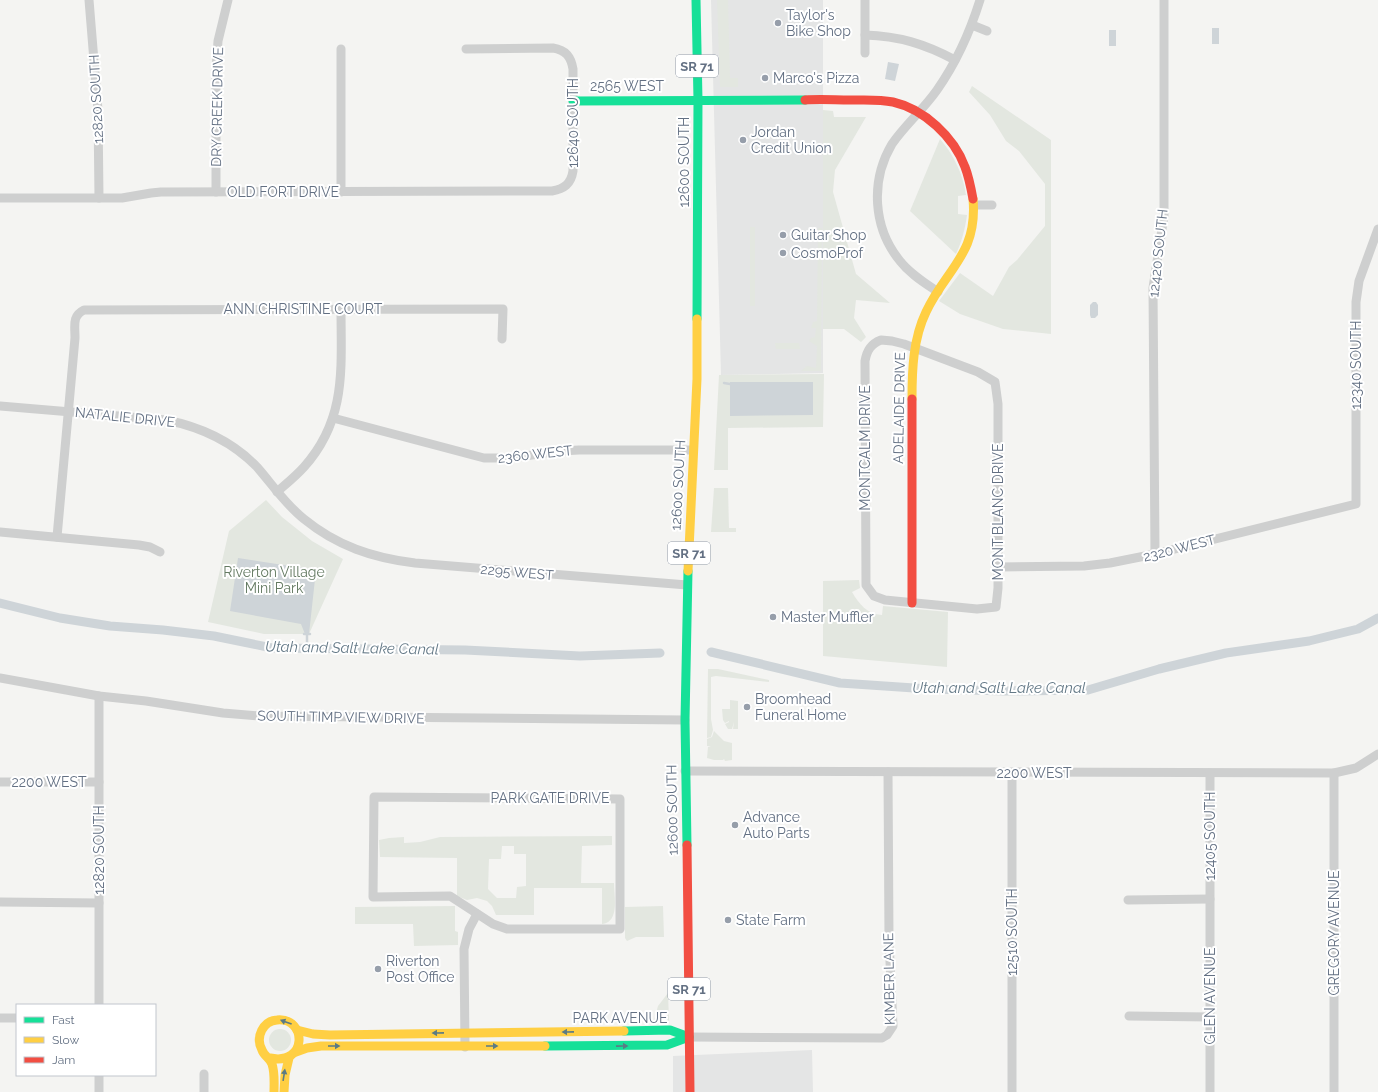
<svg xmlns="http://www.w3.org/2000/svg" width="1378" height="1092" font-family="Raleway,sans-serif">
  <rect width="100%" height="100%" fill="#f4f4f2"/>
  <!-- built -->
  <g fill="#e4e5e5">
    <path d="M 711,0 L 823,0 L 823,373 L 721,375 Z"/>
    <path d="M 812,1050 L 813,1092 L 673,1092 L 673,1056 Z"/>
  </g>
  <!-- green -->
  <g fill="#e3e7e0" fill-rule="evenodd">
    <path d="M 717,0 L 728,0 L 730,78 L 738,78 L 738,87 L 720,87 Z"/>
    <path d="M 972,86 L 1051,140 L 1051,334 L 1003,329 L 960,314 L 939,301 L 960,273 L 993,296 L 1009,267 L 1017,260 L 1045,226 L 1045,184 L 1019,151 L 1006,141 L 990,115 L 969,92 Z"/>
    <path d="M 823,110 L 833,111 L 834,117 L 866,117 L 835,170 L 833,192 L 856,274 L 890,303 L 856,300 L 854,318 L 866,337 L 861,342 L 844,329 L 823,329 Z"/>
    <path d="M 940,139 C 954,155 963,174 966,195 L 958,196 L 958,214 L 967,215 C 965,229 962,241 956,254 L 910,211 Z"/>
    <rect x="750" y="227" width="5" height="79"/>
    <path d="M 818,228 L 822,228 L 821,371 L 801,371 L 807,366 L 816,368 L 817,346 L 809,341 L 811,338 L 815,337 L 816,328 L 811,328 L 813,322 L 817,321 Z"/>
    <path d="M 775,343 L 799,343 L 800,349 L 776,349 Z"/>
    <path d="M 824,374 L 823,427 L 728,428 L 728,470 L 714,470 L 719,375 Z"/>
    <path d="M 714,488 L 728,488 L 729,528 L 736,528 L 736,532 L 711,532 Z"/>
    <path d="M 266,500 L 282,517 L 312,541 L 343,559 L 309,634 L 264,634 L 208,622 L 229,531 Z"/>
    <path d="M 859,580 L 860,588 L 852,592 C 859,604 867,614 882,615 L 883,606 L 948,612 L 947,667 L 823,656 L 823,581 Z"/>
    <path d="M 708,669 L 718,669 L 769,680 L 769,682 L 716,676 L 711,677 L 711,719 L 713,730 L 711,737 L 707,738 Z"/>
    <path d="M 730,700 L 738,701 L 738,729 L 733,729 L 734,722 L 732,729 L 728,729 L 725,724 L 729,722 L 729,717 L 729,721 L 725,723 L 723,720 L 722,709 L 730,709 Z"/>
    <path d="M 714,731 L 724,741 L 732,743 L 732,760 L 725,761 L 724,759 L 723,760 L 714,760 L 707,758 L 708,747 L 711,746 L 707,746 L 707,739 L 712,737 Z"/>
    <path d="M 612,836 L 612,845 L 582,846 L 581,883 L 614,883 C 614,896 620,922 602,924 L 602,888 L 534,888 L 534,915 L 496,915 L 492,906 L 487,901 L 477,898 L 467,900 L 457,896 L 457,858 L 380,857 L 379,840 L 389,838 L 404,837 L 404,843 L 420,842 L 440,837 ZM 502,846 L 514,846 L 514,854 L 526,854 L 526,886 L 517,887 L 516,898 L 497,898 L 488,889 L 489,859 L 501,859 Z"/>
    <path d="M 455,906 L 455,931 L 458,932 L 458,945 L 414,946 L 413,924 L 355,924 L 355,907 Z"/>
    <path d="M 663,906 L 664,937 L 636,937 L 627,941 L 625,938 L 625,907 Z"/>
    <path d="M 668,993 L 669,1021 L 654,1021 L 658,1006 Z"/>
    <circle cx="280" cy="1040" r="11"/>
  </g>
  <!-- water -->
  <g fill="#ced4d8">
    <rect x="1212" y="28" width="7" height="16"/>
    <rect x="1109" y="30" width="7" height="16"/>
    <path d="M 888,62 L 899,64 L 895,81 L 885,79 Z"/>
    <path d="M 1093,302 L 1096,302 L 1098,305 L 1098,315 L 1095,318 L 1091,318 L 1090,315 L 1090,305 Z"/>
    <path d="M 730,382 L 813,382 L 813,415 L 730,416 Z"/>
    <path d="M 238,558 L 316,570 L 309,634 L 305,634 L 301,624 L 230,611 Z"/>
  </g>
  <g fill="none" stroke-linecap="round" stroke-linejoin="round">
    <!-- stream -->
    <g stroke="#ced4d8" stroke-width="2.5">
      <path d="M 724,383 L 730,384"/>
      <path d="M 304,634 L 310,634"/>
      <path d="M 307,648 L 307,634"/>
    </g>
    <!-- canal -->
    <g stroke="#ced4d8" stroke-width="9">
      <path d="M 0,603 L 60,618 L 110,626 L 163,630 L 214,636 L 272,648 L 465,650 L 580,656 L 660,653"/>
      <path d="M 711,652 L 840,683 L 929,689 L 1006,691 L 1088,690 L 1159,669 L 1226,653 L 1309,641 L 1358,629 L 1378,618"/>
    </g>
    <!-- street -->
    <g stroke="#cecfcf" stroke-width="9">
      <path d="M 89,0 L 98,110 L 99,198"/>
      <path d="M 865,0 L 865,53"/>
      <path d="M 972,25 L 987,31"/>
      <path d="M 865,35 C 899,36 925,44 955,60"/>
      <path d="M 341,49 L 341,192"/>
      <path d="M 216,192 L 216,68 L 218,41 L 228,0"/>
      <path d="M 0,198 L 122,198 L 151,193 L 161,192 L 552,191 C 564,189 571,184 573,171 L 573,69 C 571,57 566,50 553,48 L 466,49"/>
      <path d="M 974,205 L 992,205"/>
      <path d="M 938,292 C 925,283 910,274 900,261 C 873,228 870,181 892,144 C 905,125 923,110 937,90 C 956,63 970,32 980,0"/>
      <path d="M 881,340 L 892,341 L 904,344 L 978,372 L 995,382 L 998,404 L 998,588 L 996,607 L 977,609 L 885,600 L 874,596 L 866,585 L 865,361 C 867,350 871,344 881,340 Z"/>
      <path d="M 0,406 L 166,420 C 201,427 232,441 257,467 C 272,484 285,504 304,519 C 337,546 373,558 415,563 L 687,585"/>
      <path d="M 333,418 L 484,458 L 511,458 L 560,451 L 579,450 L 693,450"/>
      <path d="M 277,492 C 286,484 296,476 304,467 C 347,419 341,368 341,309"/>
      <path d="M 0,532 L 139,545 L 150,547 L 160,552"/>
      <path d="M 57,537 L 75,338 C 75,325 72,316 84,310 L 503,309 L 502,339"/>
      <path d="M 1155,554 L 1153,288 L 1164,216 L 1164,0"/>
      <path d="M 998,567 L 1084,566 L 1110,563 L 1155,554 L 1356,504 L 1356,302 L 1359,281 L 1378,229"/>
      <path d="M 0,678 L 99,696 L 146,701 L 223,713 L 260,716 L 685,720"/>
      <path d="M 685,771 L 1334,773 L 1356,768 L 1378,754"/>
      <path d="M 1210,773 L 1210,1092"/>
      <path d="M 1334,773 L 1334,1092"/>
      <path d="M 0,782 L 99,782"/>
      <path d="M 374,797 L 620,799 L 620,929 L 507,929 L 493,924 L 450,896 L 373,897 Z"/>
      <path d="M 1128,900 L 1210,899"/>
      <path d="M 0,902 L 99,903"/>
      <path d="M 99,1005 L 99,696"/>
      <path d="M 1129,1016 L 1210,1017"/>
      <path d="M 0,1018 L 17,1018"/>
      <path d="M 689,1037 L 882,1038 L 887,1035 L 893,1026 L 889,940 L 888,772"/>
      <path d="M 465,1047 L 464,949 L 469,929 L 477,914"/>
      <path d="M 204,1074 L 204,1092"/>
      <path d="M 99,1075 L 99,1092"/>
      <path d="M 1012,1092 L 1012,773"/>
    </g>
    <!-- fast -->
    <g stroke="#16e098" stroke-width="9">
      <path d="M 696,0 L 698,100 L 697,319"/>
      <path d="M 573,101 L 805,100"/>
      <path d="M 687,845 L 685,720 L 688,571"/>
      <path d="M 624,1031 L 670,1030 L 689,1037"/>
      <path d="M 545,1046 L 667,1045 L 689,1037"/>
    </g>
    <!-- slow -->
    <g stroke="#ffcf43" stroke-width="9">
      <path d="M 912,399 C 912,370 913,339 926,312 C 946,269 978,254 973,199"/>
      <path d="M 688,571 L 697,379 L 697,319"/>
      <path d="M 297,1030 L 313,1034 L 330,1035 L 624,1031"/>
      <path d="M 296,1052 L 307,1048 L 321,1046 L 545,1046"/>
      <path d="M 270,1058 C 308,1066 307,1017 277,1020 C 263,1021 255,1037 262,1050 C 264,1056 270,1058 272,1064 C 275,1073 274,1083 274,1092"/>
      <path d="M 284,1092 L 285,1075 L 289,1058"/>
    </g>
    <!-- jam -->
    <g stroke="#f24e42" stroke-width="9">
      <path d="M 805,100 C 820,99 835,100 850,100 C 864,100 879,99 893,102 C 924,109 954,137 965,167 C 969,177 971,188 973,199"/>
      <path d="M 912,399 L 912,603"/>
      <path d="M 687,845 L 690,1092"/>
    </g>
  </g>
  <!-- one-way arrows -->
  <defs><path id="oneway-solid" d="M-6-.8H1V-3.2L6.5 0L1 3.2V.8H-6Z"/></defs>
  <g fill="#5b7b85">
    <use href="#oneway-solid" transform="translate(286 1022) rotate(-160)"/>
    <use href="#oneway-solid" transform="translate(568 1032) rotate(179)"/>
    <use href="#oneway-solid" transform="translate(438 1033) rotate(179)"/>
    <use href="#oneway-solid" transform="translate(334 1046)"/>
    <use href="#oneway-solid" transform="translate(492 1046)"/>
    <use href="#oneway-solid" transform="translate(622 1046) rotate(-1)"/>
    <use href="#oneway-solid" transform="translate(284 1075) rotate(-81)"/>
  </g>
  <!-- markers -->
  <g fill="#969eaa" stroke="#fff" stroke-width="1.5">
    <circle cx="778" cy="23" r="4"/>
    <circle cx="765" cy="78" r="4"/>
    <circle cx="743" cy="140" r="4"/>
    <circle cx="783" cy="235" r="4"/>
    <circle cx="783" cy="253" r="4"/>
    <circle cx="773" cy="617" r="4"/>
    <circle cx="747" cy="707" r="4"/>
    <circle cx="735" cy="825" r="4"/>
    <circle cx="728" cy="920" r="4"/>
    <circle cx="378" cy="969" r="4"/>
  </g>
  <g text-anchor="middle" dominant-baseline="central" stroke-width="4" stroke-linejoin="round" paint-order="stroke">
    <!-- shield labels -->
    <g fill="#fff" stroke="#929ba8" stroke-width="1">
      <rect x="676" y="55" width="42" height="22" rx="3"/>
      <rect x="668" y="542" width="42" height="22" rx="3"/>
      <rect x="668" y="978" width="42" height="22" rx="3"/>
    </g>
    <g font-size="13" font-weight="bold" fill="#637083">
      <text x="697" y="66">SR 71</text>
      <text x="689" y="553">SR 71</text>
      <text x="689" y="989">SR 71</text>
    </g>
    <!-- poi labels -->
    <g font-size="14" fill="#637083" stroke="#fff" text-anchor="start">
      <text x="786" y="15">Taylor's<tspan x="786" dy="16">Bike Shop</tspan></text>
      <text x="773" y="78">Marco's Pizza</text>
      <text x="751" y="132">Jordan<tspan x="751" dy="16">Credit Union</tspan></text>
      <text x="791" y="235">Guitar Shop</text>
      <text x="791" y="253">CosmoProf</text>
      <text x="781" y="617">Master Muffler</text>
      <text x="755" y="699">Broomhead<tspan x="755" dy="16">Funeral Home</tspan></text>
      <text x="743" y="817">Advance<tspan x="743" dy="16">Auto Parts</tspan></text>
      <text x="736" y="920">State Farm</text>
      <text x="386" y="961">Riverton<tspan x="386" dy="16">Post Office</tspan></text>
    </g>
    <!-- street labels -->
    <g font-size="14" fill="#637083" stroke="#fff">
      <text x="627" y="86">2565 WEST</text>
      <text transform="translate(96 99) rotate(-93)">12820 SOUTH</text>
      <text transform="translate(217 107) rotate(-89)">DRY CREEK DRIVE</text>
      <text transform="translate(573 123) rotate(-90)">12640 SOUTH</text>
      <text transform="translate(684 162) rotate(-90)">12600 SOUTH</text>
      <text x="283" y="192">OLD FORT DRIVE</text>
      <text transform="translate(1158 253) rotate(-84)">12420 SOUTH</text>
      <text x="303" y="309">ANN CHRISTINE COURT</text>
      <text transform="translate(1356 365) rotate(-90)">12340 SOUTH</text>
      <text transform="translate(899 408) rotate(-89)">ADELAIDE DRIVE</text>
      <text transform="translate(125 417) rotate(6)">NATALIE DRIVE</text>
      <text transform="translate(865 448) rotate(-90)">MONTCALM DRIVE</text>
      <text transform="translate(535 454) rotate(-6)">2360 WEST</text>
      <text transform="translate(678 485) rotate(-87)">12600 SOUTH</text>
      <text transform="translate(998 512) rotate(-90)">MONT BLANC DRIVE</text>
      <text transform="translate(1179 548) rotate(-14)">2320 WEST</text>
      <text transform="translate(517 572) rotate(5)">2295 WEST</text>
      <text transform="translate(341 717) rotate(1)">SOUTH TIMP VIEW DRIVE</text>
      <text x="1034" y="773">2200 WEST</text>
      <text x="49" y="782">2200 WEST</text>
      <text x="550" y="798">PARK GATE DRIVE</text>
      <text transform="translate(672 810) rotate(-91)">12600 SOUTH</text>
      <text transform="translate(1210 836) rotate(-90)">12405 SOUTH</text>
      <text transform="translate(99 850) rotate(-90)">12820 SOUTH</text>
      <text transform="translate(1012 932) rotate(-90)">12510 SOUTH</text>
      <text transform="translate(1334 933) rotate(-90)">GREGORY AVENUE</text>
      <text transform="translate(889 979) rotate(-91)">KIMBER LANE</text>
      <text transform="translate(1210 996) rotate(-90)">GLEN AVENUE</text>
      <text x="620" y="1018">PARK AVENUE</text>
    </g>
    <!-- park labels -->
    <g font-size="14" fill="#647a62" stroke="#fff">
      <text x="274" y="572">Riverton Village<tspan x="274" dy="16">Mini Park</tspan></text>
    </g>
    <!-- water labels -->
    <g font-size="15" font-style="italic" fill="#647987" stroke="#fff">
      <text transform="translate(352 648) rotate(1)">Utah and Salt Lake Canal</text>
      <text x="999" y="688">Utah and Salt Lake Canal</text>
    </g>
  </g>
  <!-- legend -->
  <rect x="16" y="1004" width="140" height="72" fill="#ffffff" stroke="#c1c6cd"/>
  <rect x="24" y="1017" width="20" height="6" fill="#16e098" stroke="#c1c6cd"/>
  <text x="52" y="1024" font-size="12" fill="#637083">Fast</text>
  <rect x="24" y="1037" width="20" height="6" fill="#ffcf43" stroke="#c1c6cd"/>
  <text x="52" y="1044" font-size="12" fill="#637083">Slow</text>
  <rect x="24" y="1057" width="20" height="6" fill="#f24e42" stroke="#c1c6cd"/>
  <text x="52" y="1064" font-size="12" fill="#637083">Jam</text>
</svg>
